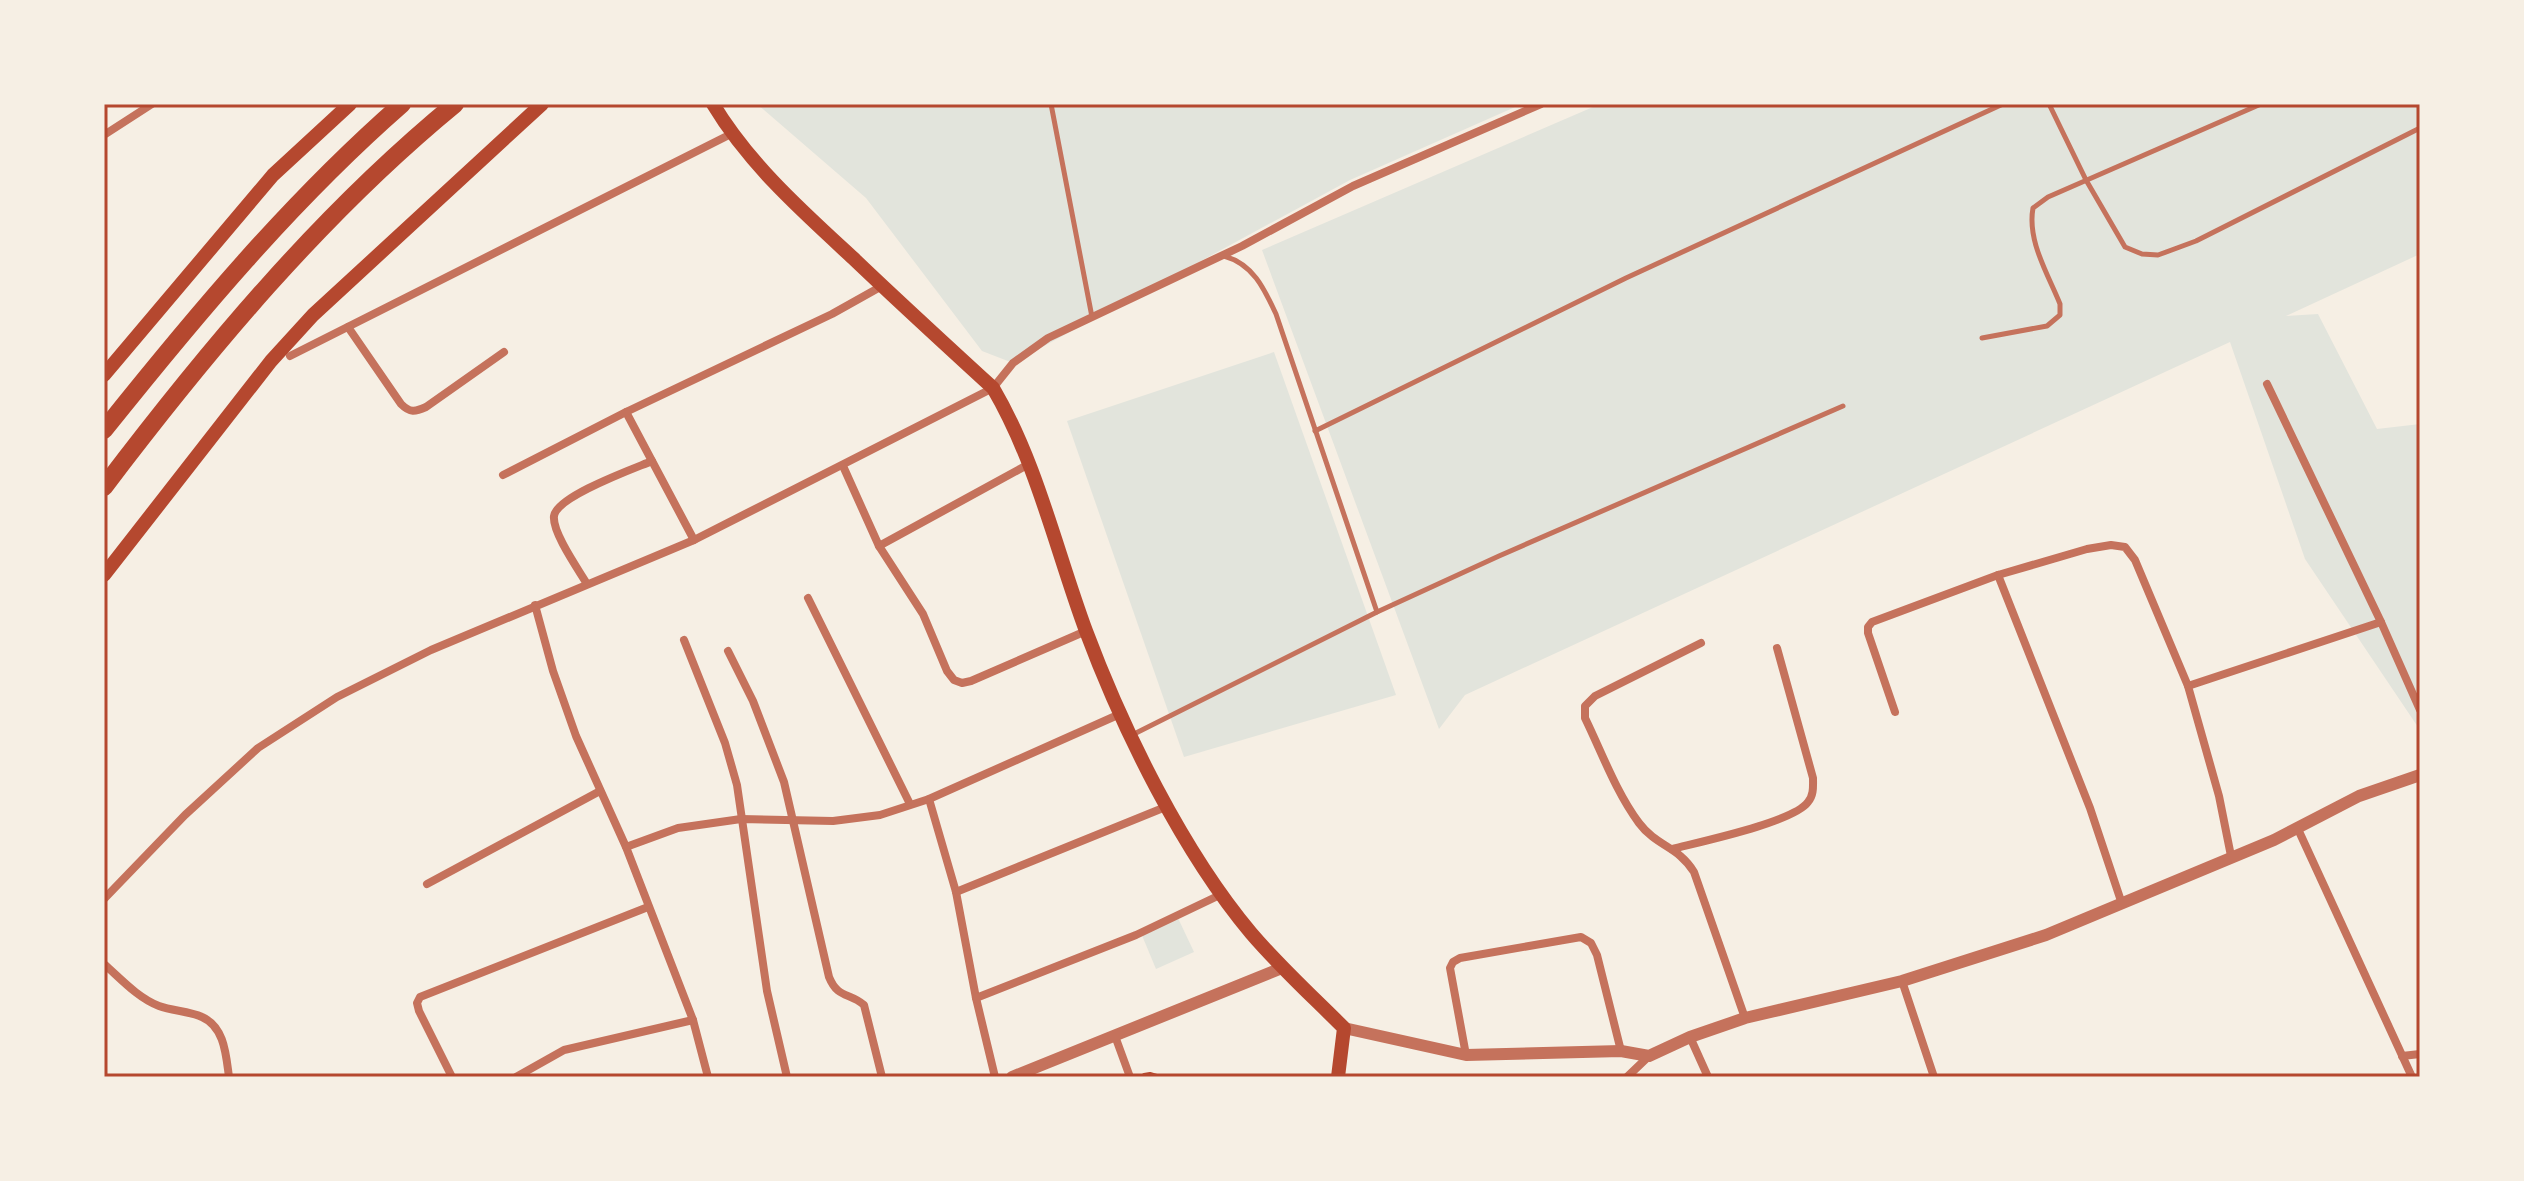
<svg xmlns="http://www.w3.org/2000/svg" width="2524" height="1181" font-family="Raleway,sans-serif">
  <rect width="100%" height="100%" fill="#f6efe4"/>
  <!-- green -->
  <g fill="#e2e4dc">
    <path d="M 757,104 L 1522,104 L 1350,180 L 1013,363 L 982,351 L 866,198 Z"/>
    <path d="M 1600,104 L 2420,104 L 2420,254 L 2286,316 L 2318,314 L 2377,429 L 2420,424 L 2420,730 L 2305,559 L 2230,342 L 1465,695 L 1439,729 L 1262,250 Z"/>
    <path d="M 1274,352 L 1396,695 L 1184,757 L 1067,421 Z"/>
    <path d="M 1177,916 L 1194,952 L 1156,969 L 1141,933 Z"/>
  </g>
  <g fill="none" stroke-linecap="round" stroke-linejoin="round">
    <!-- path -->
    <path stroke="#b5482f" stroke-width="4" d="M 1144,1075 L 1150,1074 L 1160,1077"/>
    <!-- service -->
    <g stroke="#c5725c" stroke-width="5">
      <path d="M 1051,104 L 1092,317"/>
      <path d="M 2049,104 L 2086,180 L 2125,247 L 2142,254 L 2158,255 L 2196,241 L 2420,128"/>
      <path d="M 1224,256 C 1253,264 1264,288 1276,314 L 1377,612"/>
      <path d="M 1982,338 L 2047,326 L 2060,315 L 2060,304 C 2048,274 2027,241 2033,208 L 2048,197 L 2261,104"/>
      <path d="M 1315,431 L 1626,278 L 2003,104"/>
      <path d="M 1132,735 L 1377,612 L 1499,556 L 1843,406"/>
    </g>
    <!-- minor -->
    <g stroke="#c5725c" stroke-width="8">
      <path d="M 104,135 L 152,104"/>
      <path d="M 348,327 L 401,404 C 410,413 415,412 426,407 L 504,352"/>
      <path d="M 290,356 L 731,134"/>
      <path d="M 2267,384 L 2381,622 L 2420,710"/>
      <path d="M 626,412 L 694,540"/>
      <path d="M 843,466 L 879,546 L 923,614 L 947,671 L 954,680 L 962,683 L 971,681 L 1086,631"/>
      <path d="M 503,475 L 626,412 L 832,314 L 882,286"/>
      <path d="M 879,546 L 1029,464"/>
      <path d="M 1998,575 L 2090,808 L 2122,904"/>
      <path d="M 587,584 C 578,569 552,532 554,516 C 557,496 633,469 652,461"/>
      <path d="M 808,598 L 910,804"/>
      <path d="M 535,605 L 553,671 L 576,736 L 626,847 L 693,1020 L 708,1077"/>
      <path d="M 684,640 L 725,743 L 737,785 L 767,991 L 787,1077"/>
      <path d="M 1701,643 L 1595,696 L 1585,706 L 1585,718 C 1602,753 1616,792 1639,823 C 1657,847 1678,846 1694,872 L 1745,1018"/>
      <path d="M 728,651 L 753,701 L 784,782 L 829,977 C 838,999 849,992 864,1005 L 882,1077"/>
      <path d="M 2188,686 L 2381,622"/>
      <path d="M 1895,712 L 1868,633 L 1868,627 L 1872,622 L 1998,575 L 2087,549 L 2111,545 L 2125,547 L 2135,560 L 2188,686 L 2219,796 L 2231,856"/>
      <path d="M 929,799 L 956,892 L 976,998 L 995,1077"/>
      <path d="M 2297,827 L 2412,1077"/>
      <path d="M 626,847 L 678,828 L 741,819 L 833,821 L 880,815 L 929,799 L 1120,714"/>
      <path d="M 1672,849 C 1699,842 1794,822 1808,802 C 1814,795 1813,786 1813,778 L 1777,648"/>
      <path d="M 427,884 L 600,791"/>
      <path d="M 956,892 L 1168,806"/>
      <path d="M 104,899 L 185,815 L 258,748 L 337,697 L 431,650 L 694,540 L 993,388 L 1013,363 L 1048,338 L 1242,246 L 1353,186 L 1541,104"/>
      <path d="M 104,964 C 121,979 138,998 159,1006 C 173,1011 189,1011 202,1017 C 225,1027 226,1056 229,1077"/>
      <path d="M 1902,981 L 1934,1077"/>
      <path d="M 976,998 L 1136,935 L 1222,894"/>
      <path d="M 1115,1036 L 1130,1077"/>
      <path d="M 1690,1037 L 1708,1077"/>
      <path d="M 1466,1055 L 1450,968 L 1453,962 L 1460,958 L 1581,937 L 1591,943 L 1597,955 L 1621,1051"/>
      <path d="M 2402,1056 L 2420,1054"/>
      <path d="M 452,1077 L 419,1011 L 417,1003 L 420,997 L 648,907"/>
      <path d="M 516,1077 L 564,1050 L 693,1020"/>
      <path d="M 1627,1077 L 1649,1056"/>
    </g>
    <!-- tertiary -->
    <g stroke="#c5725c" stroke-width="12">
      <path d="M 1344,1028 L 1466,1055 L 1621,1051 L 1649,1056 L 1690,1037 L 1745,1018 L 1902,981 L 2046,935 L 2274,840 L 2359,796 L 2420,775"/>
      <path d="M 1012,1077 L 1282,968"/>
    </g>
    <!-- secondary -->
    <g stroke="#b5482f" stroke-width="14">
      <path d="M 713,104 C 749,164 802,211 853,258 C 899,302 946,345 993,388 C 1037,463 1056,550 1086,631 C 1123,730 1183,852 1251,933 C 1280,967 1313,997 1344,1028 L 1338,1077"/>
      <path d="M 104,375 L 273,175 L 350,104"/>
      <path d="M 104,575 L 271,361 L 313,315 L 542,104"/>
    </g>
    <!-- trunk -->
    <g stroke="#b5482f" stroke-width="18">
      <path d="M 104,430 C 196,315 291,201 402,104"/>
      <path d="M 104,487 C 208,350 321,214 455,104"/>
    </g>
  </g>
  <!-- border -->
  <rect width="2524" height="1181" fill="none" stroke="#f6efe4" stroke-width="212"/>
  <rect x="106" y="106" width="2312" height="969" fill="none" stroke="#b5482f" stroke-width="3"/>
</svg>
